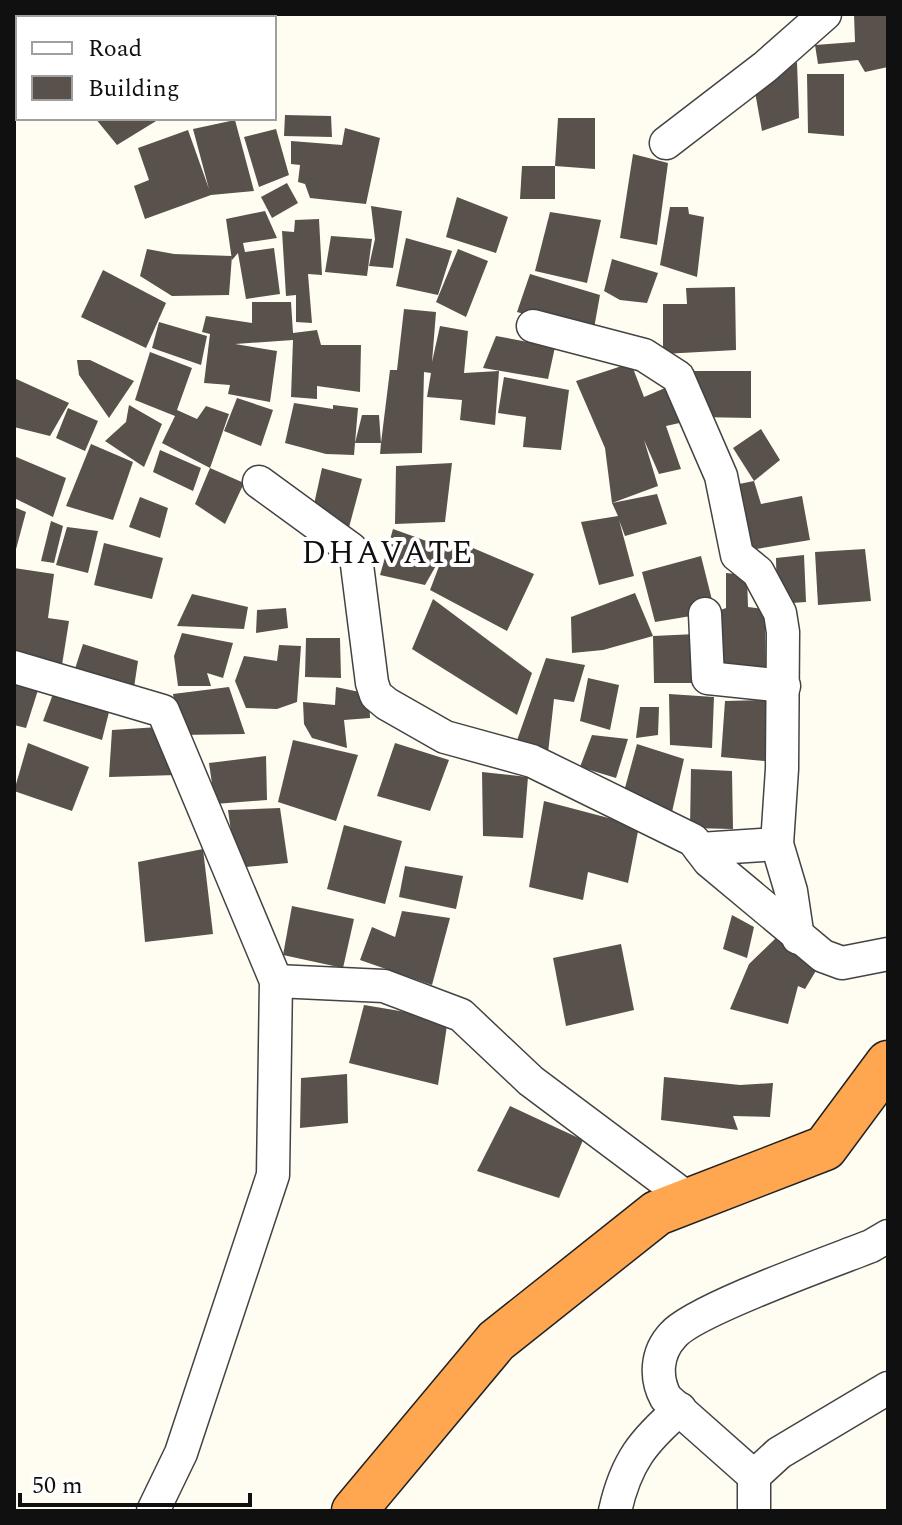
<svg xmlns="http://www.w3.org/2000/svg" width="902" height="1525" font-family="Spectral,serif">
  <rect width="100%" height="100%" fill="#fffdf2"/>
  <!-- building -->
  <g fill="#59514b">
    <path d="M 854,14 L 887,14 L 888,67 L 865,72 L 858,60 L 818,64 L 815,45 L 855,42 Z"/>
    <path d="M 797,62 L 799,118 L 762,131 L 755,92 Z"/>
    <path d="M 807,74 L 844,74 L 844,136 L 808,133 Z"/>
    <path d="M 285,115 L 331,116 L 332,137 L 284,136 Z"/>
    <path d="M 95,118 L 161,118 L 117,145 Z"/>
    <path d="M 558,118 L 595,118 L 595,169 L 555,166 Z"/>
    <path d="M 235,120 L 254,191 L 211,195 L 145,219 L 134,186 L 149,180 L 138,148 L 188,130 L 209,189 L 193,129 Z"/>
    <path d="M 345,128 L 380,138 L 366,204 L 310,198 L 305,184 L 298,182 L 300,165 L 291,164 L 291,141 L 342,145 Z"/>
    <path d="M 276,129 L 289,175 L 259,187 L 244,137 Z"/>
    <path d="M 633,154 L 668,163 L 657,245 L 620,238 Z"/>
    <path d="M 522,166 L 555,166 L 555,199 L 520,199 Z"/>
    <path d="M 287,183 L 298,203 L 272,218 L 261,197 Z"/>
    <path d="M 457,197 L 508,217 L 496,253 L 446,237 Z"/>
    <path d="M 371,206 L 402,211 L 393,268 L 369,266 L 375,239 Z"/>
    <path d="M 670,207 L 688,207 L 689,214 L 704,217 L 697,277 L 660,265 Z"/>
    <path d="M 265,211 L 277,238 L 243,243 L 245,252 L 274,248 L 280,294 L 246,299 L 238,253 L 232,260 L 226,219 Z"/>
    <path d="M 550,212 L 601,220 L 587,283 L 535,271 Z"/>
    <path d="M 319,219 L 322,275 L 308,274 L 312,323 L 296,322 L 296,295 L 286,296 L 282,231 L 294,232 L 295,220 Z"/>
    <path d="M 331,236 L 372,239 L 367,276 L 325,272 Z"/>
    <path d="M 406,238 L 452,251 L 438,295 L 396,286 Z"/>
    <path d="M 147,249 L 174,254 L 232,256 L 229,295 L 172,296 L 140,276 Z"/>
    <path d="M 458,249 L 488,261 L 466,317 L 436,302 Z"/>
    <path d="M 612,259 L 658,273 L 647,303 L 620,300 L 604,291 Z"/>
    <path d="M 103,270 L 166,303 L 146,348 L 81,317 Z"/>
    <path d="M 530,274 L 600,295 L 593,334 L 517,312 Z"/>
    <path d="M 735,287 L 736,350 L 663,354 L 663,304 L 687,304 L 686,288 Z"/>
    <path d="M 252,302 L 291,302 L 293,333 L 317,330 L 321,345 L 361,345 L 360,392 L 317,386 L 317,399 L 291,397 L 293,340 L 235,344 L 277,351 L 270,402 L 228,394 L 230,385 L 204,383 L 210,334 L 202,332 L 206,316 L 252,323 Z"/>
    <path d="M 404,309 L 436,312 L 432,362 L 440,326 L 468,331 L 464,373 L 499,371 L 495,425 L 460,420 L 462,400 L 427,397 L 431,373 L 424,372 L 422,453 L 380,454 L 381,443 L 355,443 L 354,455 L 326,454 L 285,443 L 294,403 L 333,409 L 333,405 L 358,408 L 355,443 L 362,415 L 379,415 L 381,443 L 390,370 L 397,370 Z"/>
    <path d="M 159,322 L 207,336 L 201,365 L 152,348 Z"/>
    <path d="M 496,336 L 555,347 L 548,379 L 483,368 Z"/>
    <path d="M 150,352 L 192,368 L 177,410 L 197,419 L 206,406 L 229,414 L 210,468 L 162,443 L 175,416 L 135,400 Z"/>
    <path d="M 77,360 L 90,360 L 134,381 L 109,418 L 79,375 Z"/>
    <path d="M 631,363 L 644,397 L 672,385 L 684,422 L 666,426 L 681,469 L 659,474 L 644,440 L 658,486 L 612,503 L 657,494 L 667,524 L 625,536 L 619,520 L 634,576 L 599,585 L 581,522 L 618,516 L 612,503 L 605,448 L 576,381 Z"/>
    <path d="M 691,371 L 751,371 L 751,418 L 698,417 Z"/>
    <path d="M 504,377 L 569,390 L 561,450 L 523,447 L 526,417 L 498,413 Z"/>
    <path d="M 14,378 L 69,403 L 50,436 L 14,427 Z"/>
    <path d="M 237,398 L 273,410 L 261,446 L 224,431 Z"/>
    <path d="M 129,405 L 162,424 L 144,467 L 105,441 L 126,422 Z"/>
    <path d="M 68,408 L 98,421 L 85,451 L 56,438 Z"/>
    <path d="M 761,429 L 780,460 L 754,481 L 733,448 Z"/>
    <path d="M 91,444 L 133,462 L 113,520 L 66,506 Z"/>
    <path d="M 160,450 L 201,468 L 193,491 L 153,472 Z"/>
    <path d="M 14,456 L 66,478 L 53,517 L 14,498 Z"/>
    <path d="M 452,463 L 445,522 L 395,524 L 396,466 Z"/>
    <path d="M 210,468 L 244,483 L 225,524 L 195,504 Z"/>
    <path d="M 322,468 L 362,479 L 348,531 L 311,518 Z"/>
    <path d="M 754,481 L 761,504 L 802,496 L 810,540 L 744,551 L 734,485 Z"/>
    <path d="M 140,497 L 168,508 L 160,538 L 129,527 Z"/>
    <path d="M 14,507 L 26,512 L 15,553 L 14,553 Z"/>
    <path d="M 51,521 L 63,526 L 54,563 L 41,561 Z"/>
    <path d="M 67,527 L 98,531 L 88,573 L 56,565 Z"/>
    <path d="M 393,529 L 446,548 L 473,548 L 534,574 L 507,631 L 430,590 L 446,548 L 425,585 L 380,575 Z"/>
    <path d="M 104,543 L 163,558 L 152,599 L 94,585 Z"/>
    <path d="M 865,549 L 871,601 L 818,605 L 815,552 Z"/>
    <path d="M 804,555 L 806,602 L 777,604 L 776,558 Z"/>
    <path d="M 701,556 L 715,612 L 655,622 L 642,572 Z"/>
    <path d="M 14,568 L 54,574 L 48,618 L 69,621 L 62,665 L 14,658 Z"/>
    <path d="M 726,573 L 747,575 L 748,607 L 765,609 L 766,673 L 722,673 L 715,612 L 726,608 Z"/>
    <path d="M 635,593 L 653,636 L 603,650 L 572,653 L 571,617 Z"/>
    <path d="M 192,594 L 248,607 L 244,629 L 177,626 Z"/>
    <path d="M 433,599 L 532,673 L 517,715 L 412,649 Z"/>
    <path d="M 286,608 L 288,628 L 256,633 L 257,610 Z"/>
    <path d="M 182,633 L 233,643 L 223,678 L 207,673 L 211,686 L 178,686 L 174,656 Z"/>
    <path d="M 696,634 L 698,683 L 654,683 L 653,636 Z"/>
    <path d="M 306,638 L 340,638 L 341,678 L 305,677 Z"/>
    <path d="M 83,644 L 138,661 L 133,694 L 73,675 Z"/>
    <path d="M 279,645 L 301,646 L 297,702 L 277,709 L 246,708 L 235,681 L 244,656 L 277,661 Z"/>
    <path d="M 546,658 L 585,665 L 574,702 L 554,699 L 548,753 L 515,746 Z"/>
    <path d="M 588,678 L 619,685 L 610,730 L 580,721 Z"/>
    <path d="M 14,682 L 39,687 L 26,728 L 14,725 Z"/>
    <path d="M 229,687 L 245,734 L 181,735 L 173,694 Z"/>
    <path d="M 336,687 L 369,694 L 370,718 L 344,720 L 347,748 L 312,738 L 304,724 L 303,702 L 335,705 Z"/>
    <path d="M 53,694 L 110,708 L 102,740 L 43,721 Z"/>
    <path d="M 669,694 L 714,697 L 712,748 L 670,745 Z"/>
    <path d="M 765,700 L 765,761 L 721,757 L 725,701 Z"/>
    <path d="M 640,707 L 659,707 L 658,735 L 636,738 Z"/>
    <path d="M 159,727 L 177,775 L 109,777 L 112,730 Z"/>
    <path d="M 592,735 L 628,739 L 616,778 L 580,767 Z"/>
    <path d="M 293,740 L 358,755 L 336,821 L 278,802 Z"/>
    <path d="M 28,743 L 89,767 L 72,811 L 14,791 Z"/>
    <path d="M 395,743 L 449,760 L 430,811 L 377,796 Z"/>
    <path d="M 637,744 L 684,759 L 672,812 L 623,795 Z"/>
    <path d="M 266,756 L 267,800 L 215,804 L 209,763 Z"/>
    <path d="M 691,769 L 732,771 L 733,829 L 690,828 Z"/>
    <path d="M 482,772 L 528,777 L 523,838 L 483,836 Z"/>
    <path d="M 544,801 L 639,826 L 628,883 L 588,872 L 583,900 L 529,887 Z"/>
    <path d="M 280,808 L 288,863 L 236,868 L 228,810 Z"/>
    <path d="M 344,825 L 402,841 L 385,904 L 327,889 Z"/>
    <path d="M 203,849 L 213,934 L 145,942 L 138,862 Z"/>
    <path d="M 405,866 L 463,876 L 456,909 L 399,897 Z"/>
    <path d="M 292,906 L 354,919 L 343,968 L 283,955 Z"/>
    <path d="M 402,911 L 450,918 L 432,985 L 360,960 L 372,927 L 395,937 Z"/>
    <path d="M 732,915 L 754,927 L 747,958 L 723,949 Z"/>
    <path d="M 776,938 L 817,969 L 805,989 L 798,986 L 788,1024 L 730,1009 L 749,964 Z"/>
    <path d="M 621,944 L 634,1010 L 566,1026 L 553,958 Z"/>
    <path d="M 364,1005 L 448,1019 L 438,1085 L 349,1063 Z"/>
    <path d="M 347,1074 L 348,1123 L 300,1128 L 301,1078 Z"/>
    <path d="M 664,1077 L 740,1085 L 773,1083 L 770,1117 L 733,1116 L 738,1130 L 661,1120 Z"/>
    <path d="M 510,1106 L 583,1140 L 559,1198 L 477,1171 Z"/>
  </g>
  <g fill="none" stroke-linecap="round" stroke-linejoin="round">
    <defs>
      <g id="minor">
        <path d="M 666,143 L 765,67 L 825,14"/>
        <path d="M 533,326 L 644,355 L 678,377 L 721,476 L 737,555 L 758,572 L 780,613 L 783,632 L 782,769 L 777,844 L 791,891 L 798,938"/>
        <path d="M 259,482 L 351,549 L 356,557 L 372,683 L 376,695 L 387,704 L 445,737 L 532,761 L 693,840 L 709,861 L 823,956 L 842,963 L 888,954"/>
        <path d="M 705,614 L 708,678 L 784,686"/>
        <path d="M 14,667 L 163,711 L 276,981 L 273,1175 L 181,1453 L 153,1511"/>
        <path d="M 700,849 L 777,844"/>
        <path d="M 276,981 L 384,986 L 461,1015 L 531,1081 L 690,1200"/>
        <path d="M 754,1476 L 666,1398 C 655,1378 656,1353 673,1335 C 694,1310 833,1261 871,1246 L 888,1236"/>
        <path d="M 615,1511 C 626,1462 643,1441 680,1409"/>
        <path d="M 754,1511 L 754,1476 L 779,1453 L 888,1388"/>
      </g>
      <path id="highway" d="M 354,1511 L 496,1341 L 657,1213 L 825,1148 L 888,1063"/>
    </defs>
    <!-- minor casing -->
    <use href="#minor" stroke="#434343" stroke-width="35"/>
    <!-- highway casing -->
    <use href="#highway" stroke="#212121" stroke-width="47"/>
    <!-- minor -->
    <use href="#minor" stroke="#fff" stroke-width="32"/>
    <!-- highway -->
    <use href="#highway" stroke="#ffa750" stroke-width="44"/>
  </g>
  <g text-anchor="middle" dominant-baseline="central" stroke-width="8" stroke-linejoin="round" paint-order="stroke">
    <!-- quarter labels -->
    <g font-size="32" letter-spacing="2" fill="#101010" stroke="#fff">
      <text x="388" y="553">DHAVATE</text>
    </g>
  </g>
  <!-- border -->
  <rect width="902" height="1525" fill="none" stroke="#101010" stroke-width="32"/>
  <!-- legend -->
  <rect x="16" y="16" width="260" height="104" fill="#ffffff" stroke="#9f9f9f" stroke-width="2"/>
  <rect x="32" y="42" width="40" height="12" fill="#ffffff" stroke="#9f9f9f" stroke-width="2"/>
  <text x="88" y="56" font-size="24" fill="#101010">Road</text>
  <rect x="32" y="76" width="40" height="24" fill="#59514b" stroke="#9f9f9f" stroke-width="2"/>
  <text x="88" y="96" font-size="24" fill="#101010">Building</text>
  <!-- scale -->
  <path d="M20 1493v12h230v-12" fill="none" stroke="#101010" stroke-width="4"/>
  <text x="32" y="1493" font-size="24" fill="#101010" stroke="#ffffff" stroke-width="6" paint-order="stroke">50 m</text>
</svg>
